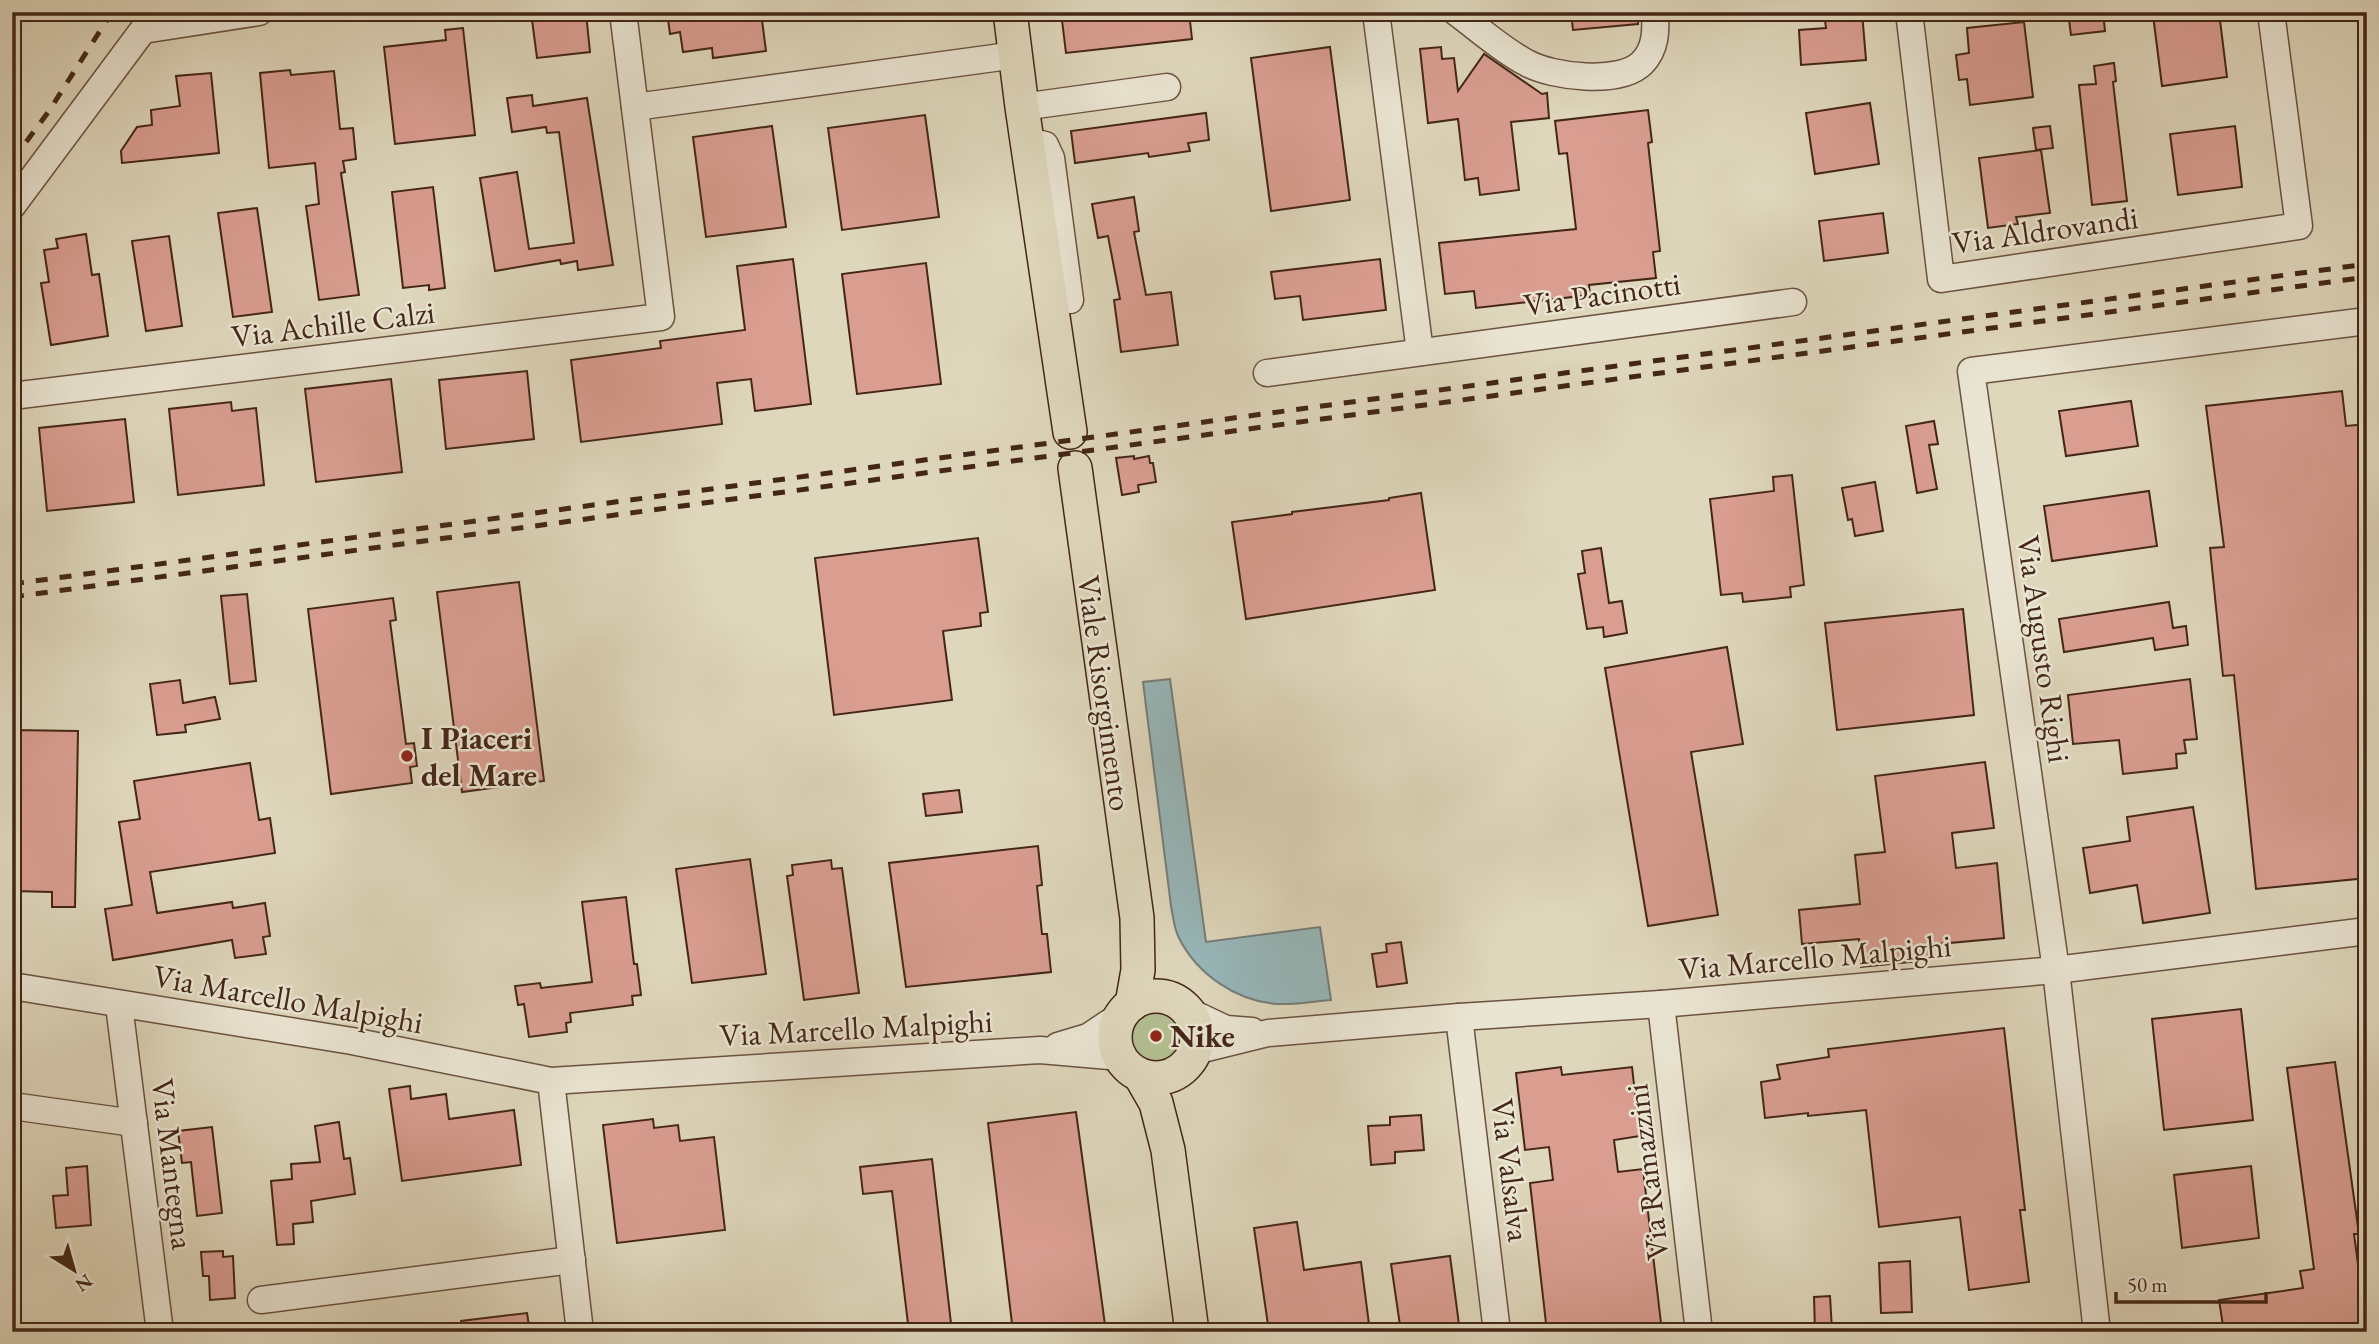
<svg xmlns="http://www.w3.org/2000/svg" width="2379" height="1344" font-family="'EB Garamond',serif">
  <rect width="100%" height="100%" fill="#dfd7bc"/>
  <filter id="stains"><feTurbulence type="fractalNoise" baseFrequency=".00286" numOctaves="4"/><feColorMatrix values="0 0 0 0 .2 0 0 0 0 .09 0 0 0 0 .02 0 0 0 .5 -.17"/></filter>
  <radialGradient id="worn" r=".72"><stop offset=".6" stop-color="#630" stop-opacity="0"/><stop offset="1" stop-color="#630" stop-opacity=".3"/></radialGradient>
  <!-- green -->
  <circle fill="#b2be91" stroke="#7b7254" stroke-width="2" cx="1157" cy="1037" r="33"/>
  <!-- water -->
  <path fill="#97b7ba" stroke="#767d79" stroke-width="2" d="M 1170,679 L 1206,942 L 1320,927 L 1331,1000 C 1314,1001 1295,1005 1277,1004 C 1236,1001 1197,974 1179,938 C 1174,929 1173,916 1171,906 L 1143,682 Z"/>
  <!-- building -->
  <g fill="#da9e91" stroke="#442617" stroke-width="2">
    <path d="M 667,12 L 761,12 L 766,51 L 713,58 L 712,48 L 683,52 L 680,32 L 670,34 Z"/>
    <path d="M 1061,12 L 1189,12 L 1192,39 L 1066,53 Z"/>
    <path d="M 1571,12 L 1638,12 L 1638,24 L 1573,30 Z"/>
    <path d="M 1824,12 L 1862,12 L 1866,60 L 1801,65 L 1799,30 L 1826,28 Z"/>
    <path d="M 2068,12 L 2103,12 L 2105,31 L 2071,35 Z"/>
    <path d="M 2176,12 L 2219,12 L 2227,77 L 2162,86 L 2153,15 Z"/>
    <path d="M 586,13 L 590,52 L 537,58 L 532,20 Z"/>
    <path d="M 2024,22 L 2033,97 L 1970,105 L 1967,79 L 1959,80 L 1956,55 L 1969,53 L 1967,28 Z"/>
    <path d="M 463,28 L 475,135 L 395,144 L 384,47 L 446,40 L 445,30 Z"/>
    <path d="M 1330,47 L 1350,200 L 1271,211 L 1251,58 Z"/>
    <path d="M 1441,47 L 1442,59 L 1454,58 L 1458,91 L 1484,54 L 1542,94 L 1547,93 L 1549,118 L 1511,122 L 1519,190 L 1480,195 L 1478,178 L 1465,180 L 1458,119 L 1428,123 L 1420,49 Z"/>
    <path d="M 2114,63 L 2116,81 L 2113,82 L 2127,201 L 2092,205 L 2079,85 L 2096,84 L 2094,66 Z"/>
    <path d="M 290,70 L 291,75 L 334,71 L 340,129 L 353,128 L 356,159 L 343,161 L 345,172 L 341,173 L 359,295 L 319,300 L 306,206 L 319,204 L 315,163 L 269,168 L 260,73 Z"/>
    <path d="M 211,73 L 219,153 L 122,163 L 121,151 L 137,127 L 152,125 L 151,110 L 180,106 L 176,76 Z"/>
    <path d="M 532,95 L 533,106 L 587,98 L 613,265 L 578,270 L 577,261 L 561,264 L 560,260 L 495,271 L 480,178 L 517,172 L 529,249 L 574,243 L 559,132 L 547,133 L 546,127 L 512,132 L 507,98 Z"/>
    <path d="M 1870,103 L 1879,164 L 1815,174 L 1806,113 Z"/>
    <path d="M 1648,110 L 1652,142 L 1648,143 L 1660,251 L 1653,252 L 1656,278 L 1589,285 L 1590,295 L 1476,308 L 1474,291 L 1445,294 L 1439,243 L 1576,229 L 1567,153 L 1559,154 L 1555,121 Z"/>
    <path d="M 1206,113 L 1209,140 L 1188,143 L 1190,151 L 1149,157 L 1148,153 L 1075,163 L 1071,131 Z"/>
    <path d="M 925,115 L 939,217 L 842,230 L 828,128 Z"/>
    <path d="M 772,126 L 786,227 L 706,237 L 693,137 Z"/>
    <path d="M 2050,126 L 2053,148 L 2036,150 L 2033,128 Z"/>
    <path d="M 2235,126 L 2242,187 L 2178,195 L 2170,134 Z"/>
    <path d="M 2041,150 L 2050,213 L 2016,217 L 2018,224 L 1988,228 L 1979,158 Z"/>
    <path d="M 433,187 L 445,288 L 429,290 L 429,285 L 403,288 L 392,192 Z"/>
    <path d="M 1134,197 L 1139,231 L 1134,232 L 1146,295 L 1171,292 L 1178,345 L 1121,352 L 1114,300 L 1120,299 L 1108,236 L 1098,238 L 1092,204 Z"/>
    <path d="M 257,208 L 272,312 L 233,317 L 218,213 Z"/>
    <path d="M 1883,213 L 1888,253 L 1824,261 L 1819,221 Z"/>
    <path d="M 86,234 L 92,275 L 99,274 L 108,336 L 51,345 L 41,283 L 49,282 L 44,250 L 58,248 L 56,239 Z"/>
    <path d="M 169,236 L 182,326 L 146,331 L 132,241 Z"/>
    <path d="M 793,259 L 811,404 L 755,411 L 751,379 L 717,383 L 722,424 L 581,442 L 571,360 L 661,348 L 660,341 L 745,330 L 737,266 Z"/>
    <path d="M 1380,259 L 1386,310 L 1303,320 L 1300,296 L 1275,299 L 1271,272 Z"/>
    <path d="M 926,263 L 941,384 L 857,394 L 842,274 Z"/>
    <path d="M 527,371 L 534,439 L 446,449 L 439,380 Z"/>
    <path d="M 391,379 L 402,472 L 316,482 L 305,389 Z"/>
    <path d="M 2342,391 L 2346,426 L 2367,424 L 2367,878 L 2256,889 L 2234,675 L 2223,676 L 2210,548 L 2224,547 L 2206,406 Z"/>
    <path d="M 2131,401 L 2138,446 L 2066,456 L 2059,411 Z"/>
    <path d="M 231,402 L 232,411 L 256,408 L 264,485 L 178,495 L 169,409 Z"/>
    <path d="M 125,419 L 134,502 L 47,511 L 39,428 Z"/>
    <path d="M 1934,421 L 1938,444 L 1929,445 L 1937,489 L 1917,493 L 1906,426 Z"/>
    <path d="M 1134,456 L 1134,459 L 1149,456 L 1150,463 L 1153,463 L 1156,482 L 1138,485 L 1139,492 L 1122,495 L 1116,458 Z"/>
    <path d="M 1792,475 L 1804,585 L 1790,587 L 1791,597 L 1743,602 L 1742,593 L 1721,595 L 1710,499 L 1774,491 L 1773,477 Z"/>
    <path d="M 1875,482 L 1883,531 L 1855,536 L 1852,519 L 1848,520 L 1842,488 Z"/>
    <path d="M 2149,491 L 2157,546 L 2052,561 L 2044,506 Z"/>
    <path d="M 1421,493 L 1435,590 L 1246,619 L 1232,522 L 1292,514 L 1292,512 L 1389,500 L 1389,498 Z"/>
    <path d="M 978,538 L 988,612 L 980,613 L 981,626 L 943,631 L 952,700 L 834,715 L 815,558 Z"/>
    <path d="M 1601,548 L 1609,603 L 1622,601 L 1627,633 L 1604,637 L 1603,627 L 1587,629 L 1578,574 L 1585,573 L 1582,551 Z"/>
    <path d="M 519,582 L 544,781 L 462,792 L 437,592 Z"/>
    <path d="M 247,594 L 256,681 L 230,684 L 221,596 Z"/>
    <path d="M 393,598 L 396,620 L 390,621 L 406,744 L 414,743 L 417,766 L 410,767 L 412,783 L 331,794 L 308,609 Z"/>
    <path d="M 2169,602 L 2173,628 L 2186,626 L 2188,645 L 2155,650 L 2153,638 L 2064,652 L 2059,619 Z"/>
    <path d="M 1963,609 L 1974,715 L 1837,730 L 1825,623 Z"/>
    <path d="M 1727,647 L 1743,744 L 1691,752 L 1718,915 L 1648,926 L 1605,668 Z"/>
    <path d="M 2190,679 L 2197,739 L 2184,740 L 2186,753 L 2176,754 L 2177,768 L 2123,774 L 2119,740 L 2073,744 L 2068,695 Z"/>
    <path d="M 180,680 L 183,703 L 215,697 L 220,719 L 185,725 L 186,732 L 157,735 L 150,684 Z"/>
    <path d="M 12,730 L 78,731 L 75,907 L 52,907 L 52,892 L 12,891 Z"/>
    <path d="M 1985,762 L 1994,828 L 1952,833 L 1956,868 L 1997,863 L 2004,938 L 1928,945 L 1929,960 L 1861,967 L 1859,939 L 1802,944 L 1799,910 L 1860,904 L 1855,855 L 1885,852 L 1875,776 Z"/>
    <path d="M 250,763 L 259,820 L 270,818 L 275,853 L 150,872 L 157,913 L 232,902 L 233,908 L 265,903 L 270,936 L 263,937 L 266,954 L 235,958 L 232,940 L 113,960 L 105,909 L 132,905 L 119,822 L 140,819 L 134,781 Z"/>
    <path d="M 959,790 L 962,812 L 926,816 L 923,794 Z"/>
    <path d="M 2193,807 L 2210,913 L 2143,923 L 2137,885 L 2090,893 L 2083,848 L 2130,841 L 2127,817 Z"/>
    <path d="M 1038,846 L 1042,885 L 1037,886 L 1042,934 L 1047,934 L 1051,972 L 906,987 L 889,863 Z"/>
    <path d="M 750,859 L 766,974 L 692,983 L 676,869 Z"/>
    <path d="M 831,860 L 832,869 L 842,868 L 859,993 L 804,1000 L 787,876 L 793,875 L 792,865 Z"/>
    <path d="M 626,897 L 634,964 L 637,964 L 641,995 L 632,996 L 633,1005 L 570,1013 L 571,1022 L 566,1023 L 567,1032 L 529,1037 L 524,1004 L 518,1005 L 515,986 L 540,983 L 541,988 L 592,982 L 582,902 Z"/>
    <path d="M 1401,942 L 1407,983 L 1377,987 L 1372,954 L 1387,952 L 1386,944 Z"/>
    <path d="M 2241,1009 L 2253,1120 L 2164,1130 L 2152,1019 Z"/>
    <path d="M 2004,1028 L 2025,1210 L 2020,1210 L 2029,1282 L 1969,1290 L 1960,1217 L 1879,1227 L 1866,1110 L 1808,1116 L 1808,1113 L 1765,1118 L 1761,1082 L 1780,1079 L 1777,1065 L 1829,1057 L 1828,1049 Z"/>
    <path d="M 2335,1062 L 2359,1234 L 2354,1234 L 2367,1332 L 2309,1332 L 2309,1328 L 2284,1332 L 2224,1332 L 2219,1300 L 2303,1288 L 2300,1271 L 2314,1269 L 2287,1068 Z"/>
    <path d="M 1561,1067 L 1562,1075 L 1632,1067 L 1640,1136 L 1614,1140 L 1618,1172 L 1643,1169 L 1662,1332 L 1547,1332 L 1530,1183 L 1553,1180 L 1549,1147 L 1525,1150 L 1516,1073 Z"/>
    <path d="M 410,1086 L 411,1099 L 446,1094 L 449,1119 L 514,1110 L 521,1165 L 402,1181 L 389,1089 Z"/>
    <path d="M 1076,1112 L 1106,1332 L 1013,1332 L 988,1123 Z"/>
    <path d="M 1421,1115 L 1424,1150 L 1395,1152 L 1395,1163 L 1371,1165 L 1368,1126 L 1390,1125 L 1390,1117 Z"/>
    <path d="M 653,1119 L 654,1128 L 678,1125 L 680,1141 L 714,1137 L 725,1230 L 617,1243 L 603,1125 Z"/>
    <path d="M 339,1122 L 344,1159 L 350,1158 L 355,1194 L 311,1201 L 313,1222 L 293,1224 L 294,1244 L 277,1245 L 271,1181 L 292,1179 L 291,1164 L 320,1162 L 315,1126 Z"/>
    <path d="M 212,1127 L 222,1213 L 197,1216 L 191,1162 L 182,1163 L 178,1131 Z"/>
    <path d="M 932,1159 L 952,1332 L 909,1332 L 892,1191 L 863,1194 L 860,1167 Z"/>
    <path d="M 87,1166 L 91,1225 L 56,1228 L 53,1196 L 68,1195 L 66,1168 Z"/>
    <path d="M 2251,1166 L 2259,1238 L 2182,1248 L 2174,1175 Z"/>
    <path d="M 1297,1222 L 1304,1270 L 1361,1262 L 1370,1332 L 1269,1332 L 1254,1228 Z"/>
    <path d="M 223,1251 L 223,1257 L 233,1256 L 235,1298 L 210,1300 L 209,1276 L 203,1276 L 201,1252 Z"/>
    <path d="M 1450,1256 L 1460,1332 L 1401,1332 L 1391,1264 Z"/>
    <path d="M 1910,1261 L 1912,1312 L 1881,1313 L 1879,1263 Z"/>
    <path d="M 1830,1296 L 1832,1330 L 1815,1331 L 1814,1297 Z"/>
    <path d="M 527,1313 L 530,1332 L 462,1332 L 461,1321 Z"/>
  </g>
  <g fill="none" stroke-linecap="round" stroke-linejoin="round">
    <defs>
      <g id="minor">
        <path d="M 1376,12 L 1420,352"/>
        <path d="M 1456,12 C 1479,29 1502,50 1527,63 C 1552,77 1620,85 1642,63 C 1656,49 1656,31 1655,12"/>
        <path d="M 1909,12 L 1941,279 L 2299,226 L 2271,12"/>
        <path d="M 635,107 L 1016,55"/>
        <path d="M 1022,107 L 1167,87"/>
        <path d="M 1028,141 L 1045,145 L 1051,158 L 1070,300"/>
        <path d="M 12,206 L 143,30 L 259,12"/>
        <path d="M 1267,373 L 1793,302"/>
        <path d="M 12,396 L 661,317 L 623,12"/>
        <path d="M 12,986 L 352,1041 L 551,1081 L 1040,1050 L 1121,1057"/>
        <path d="M 1661,1004 L 1699,1332"/>
        <path d="M 119,1005 L 160,1332"/>
        <path d="M 1190,1012 L 1226,1029 L 1252,1031"/>
        <path d="M 1459,1017 L 1497,1332"/>
        <path d="M 1058,1046 L 1088,1037 L 1121,1015"/>
        <path d="M 1195,1051 L 1268,1033 L 1459,1017 L 1661,1004 L 2056,970 L 2367,931"/>
        <path d="M 551,1081 L 580,1332"/>
        <path d="M 12,1106 L 134,1123"/>
        <path d="M 261,1300 L 572,1260"/>
        <path d="M 2097,1332 L 2056,970 L 1971,371 L 2367,321"/>
      </g>
      <g id="major">
        <path d="M 1010,12 L 1022,107 L 1070,432"/>
        <path d="M 1075,468 L 1137,918 L 1138,970 L 1132,1004"/>
        <circle cx="1156" cy="1037" r="41"/>
        <path d="M 1140,1075 L 1156,1103 L 1168,1150 L 1192,1332"/>
      </g>
    </defs>
    <!-- minor casing -->
    <use href="#minor" stroke="#6b5240" stroke-width="29"/>
    <!-- major casing -->
    <use href="#major" stroke="#442617" stroke-width="36"/>
    <!-- minor -->
    <use href="#minor" stroke="#eae5d3" stroke-width="26"/>
    <!-- major -->
    <use href="#major" stroke="#dfd7bc" stroke-width="33"/>
    <!-- rail -->
    <g stroke="#442617" stroke-width="5" stroke-dasharray="12 12" stroke-linecap="butt">
      <path d="M 12,161 L 49,111 L 112,12"/>
      <path d="M 12,584 L 2367,264"/>
      <path d="M 12,597 L 2367,277"/>
    </g>
  </g>
  <!-- markers -->
  <g fill="#8f2418" stroke="#eae5d3" stroke-width="2.5">
    <circle cx="407" cy="756" r="7"/>
    <circle cx="1156" cy="1036" r="7"/>
  </g>
  <g text-anchor="middle" dominant-baseline="central" stroke-width="5" stroke-linejoin="round" paint-order="stroke">
    <!-- street labels -->
    <g font-size="32" fill="#442617" stroke="#eae5d3">
      <text transform="translate(2045 230) rotate(-8)">Via Aldrovandi</text>
      <text transform="translate(1602 294) rotate(-8)">Via Pacinotti</text>
      <text transform="translate(333 324) rotate(-7)">Via Achille Calzi</text>
      <text transform="translate(2044 649) rotate(82)">Via Augusto Righi</text>
      <text transform="translate(1105 693) rotate(82)">Viale Risorgimento</text>
      <text transform="translate(1815 957) rotate(-5)">Via Marcello Malpighi</text>
      <text transform="translate(288 999) rotate(10)">Via Marcello Malpighi</text>
      <text transform="translate(856 1028) rotate(-3)">Via Marcello Malpighi</text>
      <text transform="translate(173 1164) rotate(83)">Via Mantegna</text>
      <text transform="translate(1511 1170) rotate(83)">Via Valsalva</text>
      <text transform="translate(1647 1172) rotate(-97)">Via Ramazzini</text>
    </g>
    <!-- poi labels -->
    <g font-size="32" font-weight="bold" fill="#442617" stroke="#eae5d3" text-anchor="start">
      <text x="421" y="738">I Piaceri<tspan x="421" dy="37">del Mare</tspan></text>
      <text x="1170" y="1036">Nike</text>
    </g>
  </g>
  <!-- margin -->
  <rect width="2379" height="1344" fill="none" stroke="#dfd7bc" stroke-width="42"/>
  <rect x="14" y="14" width="2351" height="1316" fill="none" stroke="#442617" stroke-width="3.5"/>
  <rect x="21" y="21" width="2337" height="1302" fill="none" stroke="#442617" stroke-width="2"/>
  <!-- north arrow -->
  <g transform="translate(74 1270) rotate(143)" stroke="#eae5d3" stroke-width="5" paint-order="stroke">
  <path d="M0-5L12 26L0 18L-12 26Z" fill="#442617"/>
  <text y="-10" font-size="19" font-weight="bold" text-anchor="middle" fill="#442617">N</text>
  </g>
  <!-- scale -->
  <path d="M2116 1292v10h150v-10" fill="none" stroke="#442617" stroke-width="3.5"/>
  <text x="2127" y="1292" font-size="21" fill="#442617" stroke="#eae5d3" stroke-width="5" paint-order="stroke">50 m</text>
  <rect width="100%" height="100%" filter="url(#stains)"/>
  <rect width="100%" height="100%" fill="url(#worn)"/>
</svg>
